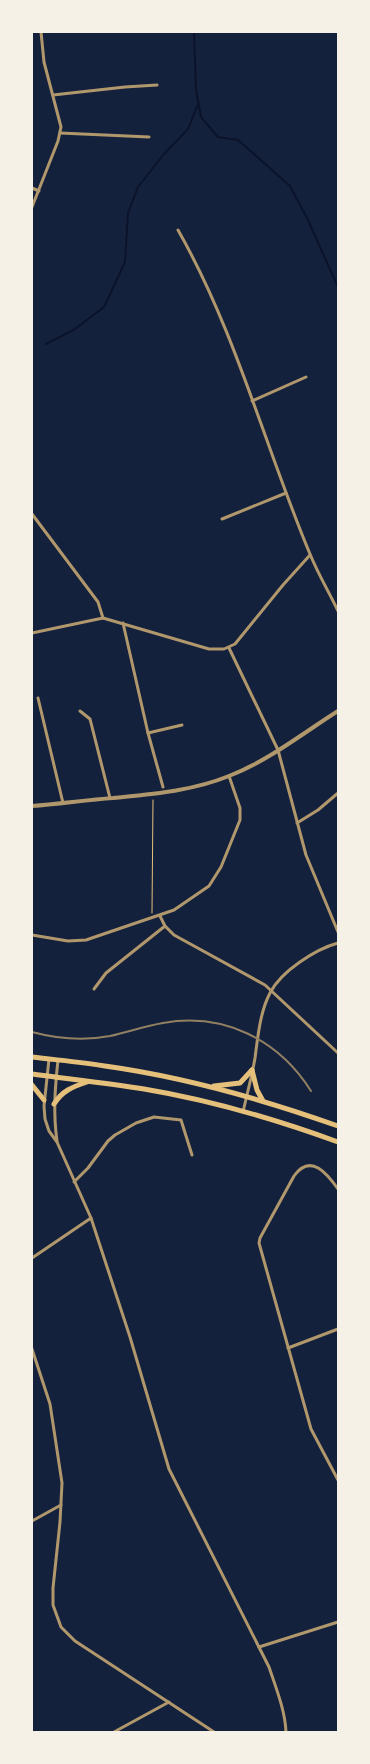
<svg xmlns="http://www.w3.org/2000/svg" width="370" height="1764" font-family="'Titillium Web',sans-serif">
  <rect width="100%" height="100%" fill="#14213d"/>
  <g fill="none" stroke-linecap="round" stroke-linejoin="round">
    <!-- stream -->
    <g stroke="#0b132b" stroke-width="2">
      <path d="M 194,32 L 196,90 L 201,117 L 218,137 L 238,140 L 290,186 L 307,218 L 338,287"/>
      <path d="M 46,344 L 75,329 L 104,307 L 125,262 L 128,213 L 138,187 L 164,154 L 188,129 L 198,104"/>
    </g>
    <!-- path -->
    <path stroke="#e5c07b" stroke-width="1" d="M 152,913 L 153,800"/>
    <!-- minor -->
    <g stroke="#b1986c" stroke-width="3">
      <path d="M 53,95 L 125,87 L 157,85"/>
      <path d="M 60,133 L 149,137"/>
      <path d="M 32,188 L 39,191"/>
      <path d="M 32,207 L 58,141 L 61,127 L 44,62 L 41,32"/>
      <path d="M 178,230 C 236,332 265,447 310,554 C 318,574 329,592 338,611"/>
      <path d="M 252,401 L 306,377"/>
      <path d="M 32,514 L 98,602 L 103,618"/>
      <path d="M 222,519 L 286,493"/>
      <path d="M 123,623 L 148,733 L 163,787"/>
      <path d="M 32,633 L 103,618 L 209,649 L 224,649 L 235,644 L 283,585 L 310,555"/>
      <path d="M 229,648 L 278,750 L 306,855 L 338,932"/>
      <path d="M 38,698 L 63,803"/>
      <path d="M 80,711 L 90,719 L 110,798"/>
      <path d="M 148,733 L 182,725"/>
      <path d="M 297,823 L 318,810 L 338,793"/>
      <path d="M 160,916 L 165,926 L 174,935 L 265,985 L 338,1053"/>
      <path d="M 32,935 L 68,941 L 86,940 L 174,910 L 209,886 L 221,867 L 240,820 L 240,808 L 229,776"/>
      <path d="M 94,989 L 106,973 L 165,926"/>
      <path d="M 49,1059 L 44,1106 L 45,1119 L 49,1131 L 57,1142 L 91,1218 L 130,1337 L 169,1469 L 269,1667 C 276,1688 285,1710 286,1732"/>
      <path d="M 243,1112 C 247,1094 252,1076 255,1058 C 258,1036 260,1012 270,993 C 281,971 316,949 338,943"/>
      <path d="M 57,1141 C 53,1113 55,1088 58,1060"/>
      <path d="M 74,1182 L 88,1168 L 108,1141 L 115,1135 L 136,1123 L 154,1117 L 181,1120 L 192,1155"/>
      <path d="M 338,1189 C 328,1175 311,1152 294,1176 L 260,1238 L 259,1243 L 311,1429 L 338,1480"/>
      <path d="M 32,1258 L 91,1218"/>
      <path d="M 288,1348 L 338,1329"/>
      <path d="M 32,1349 L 50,1404 L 62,1483 L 60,1522 L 53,1588 L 53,1605 L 61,1627 L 75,1641 L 214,1732"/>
      <path d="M 32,1521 L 61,1505"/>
      <path d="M 259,1647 L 338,1622"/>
      <path d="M 114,1732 L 169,1702"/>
    </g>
    <!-- tertiary -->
    <path stroke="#b1986c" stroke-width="4" d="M 32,806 C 59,804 86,800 113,798 C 153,794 192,791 229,776 C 268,761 303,733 338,711"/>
    <!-- primary -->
    <g stroke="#e5c07b" stroke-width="5">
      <path d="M 32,1057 C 56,1060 81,1062 105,1066 C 184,1077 262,1099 338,1126"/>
      <path d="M 252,1070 L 257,1090 L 263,1101"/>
      <path d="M 32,1074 C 69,1079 107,1083 144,1089 C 210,1100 275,1119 338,1142"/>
      <path d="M 32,1085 L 44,1100"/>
      <path d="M 214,1086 L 240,1083 L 252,1070"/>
      <path d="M 54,1104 C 62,1091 72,1087 87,1082"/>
    </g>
    <!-- rail -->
    <path stroke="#918062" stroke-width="2" d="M 32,1032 C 58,1039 84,1041 110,1036 C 128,1032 145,1026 163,1023 C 224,1012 279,1040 311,1091"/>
  </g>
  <!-- border -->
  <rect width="370" height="1764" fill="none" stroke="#f6f1e7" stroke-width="66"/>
</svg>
